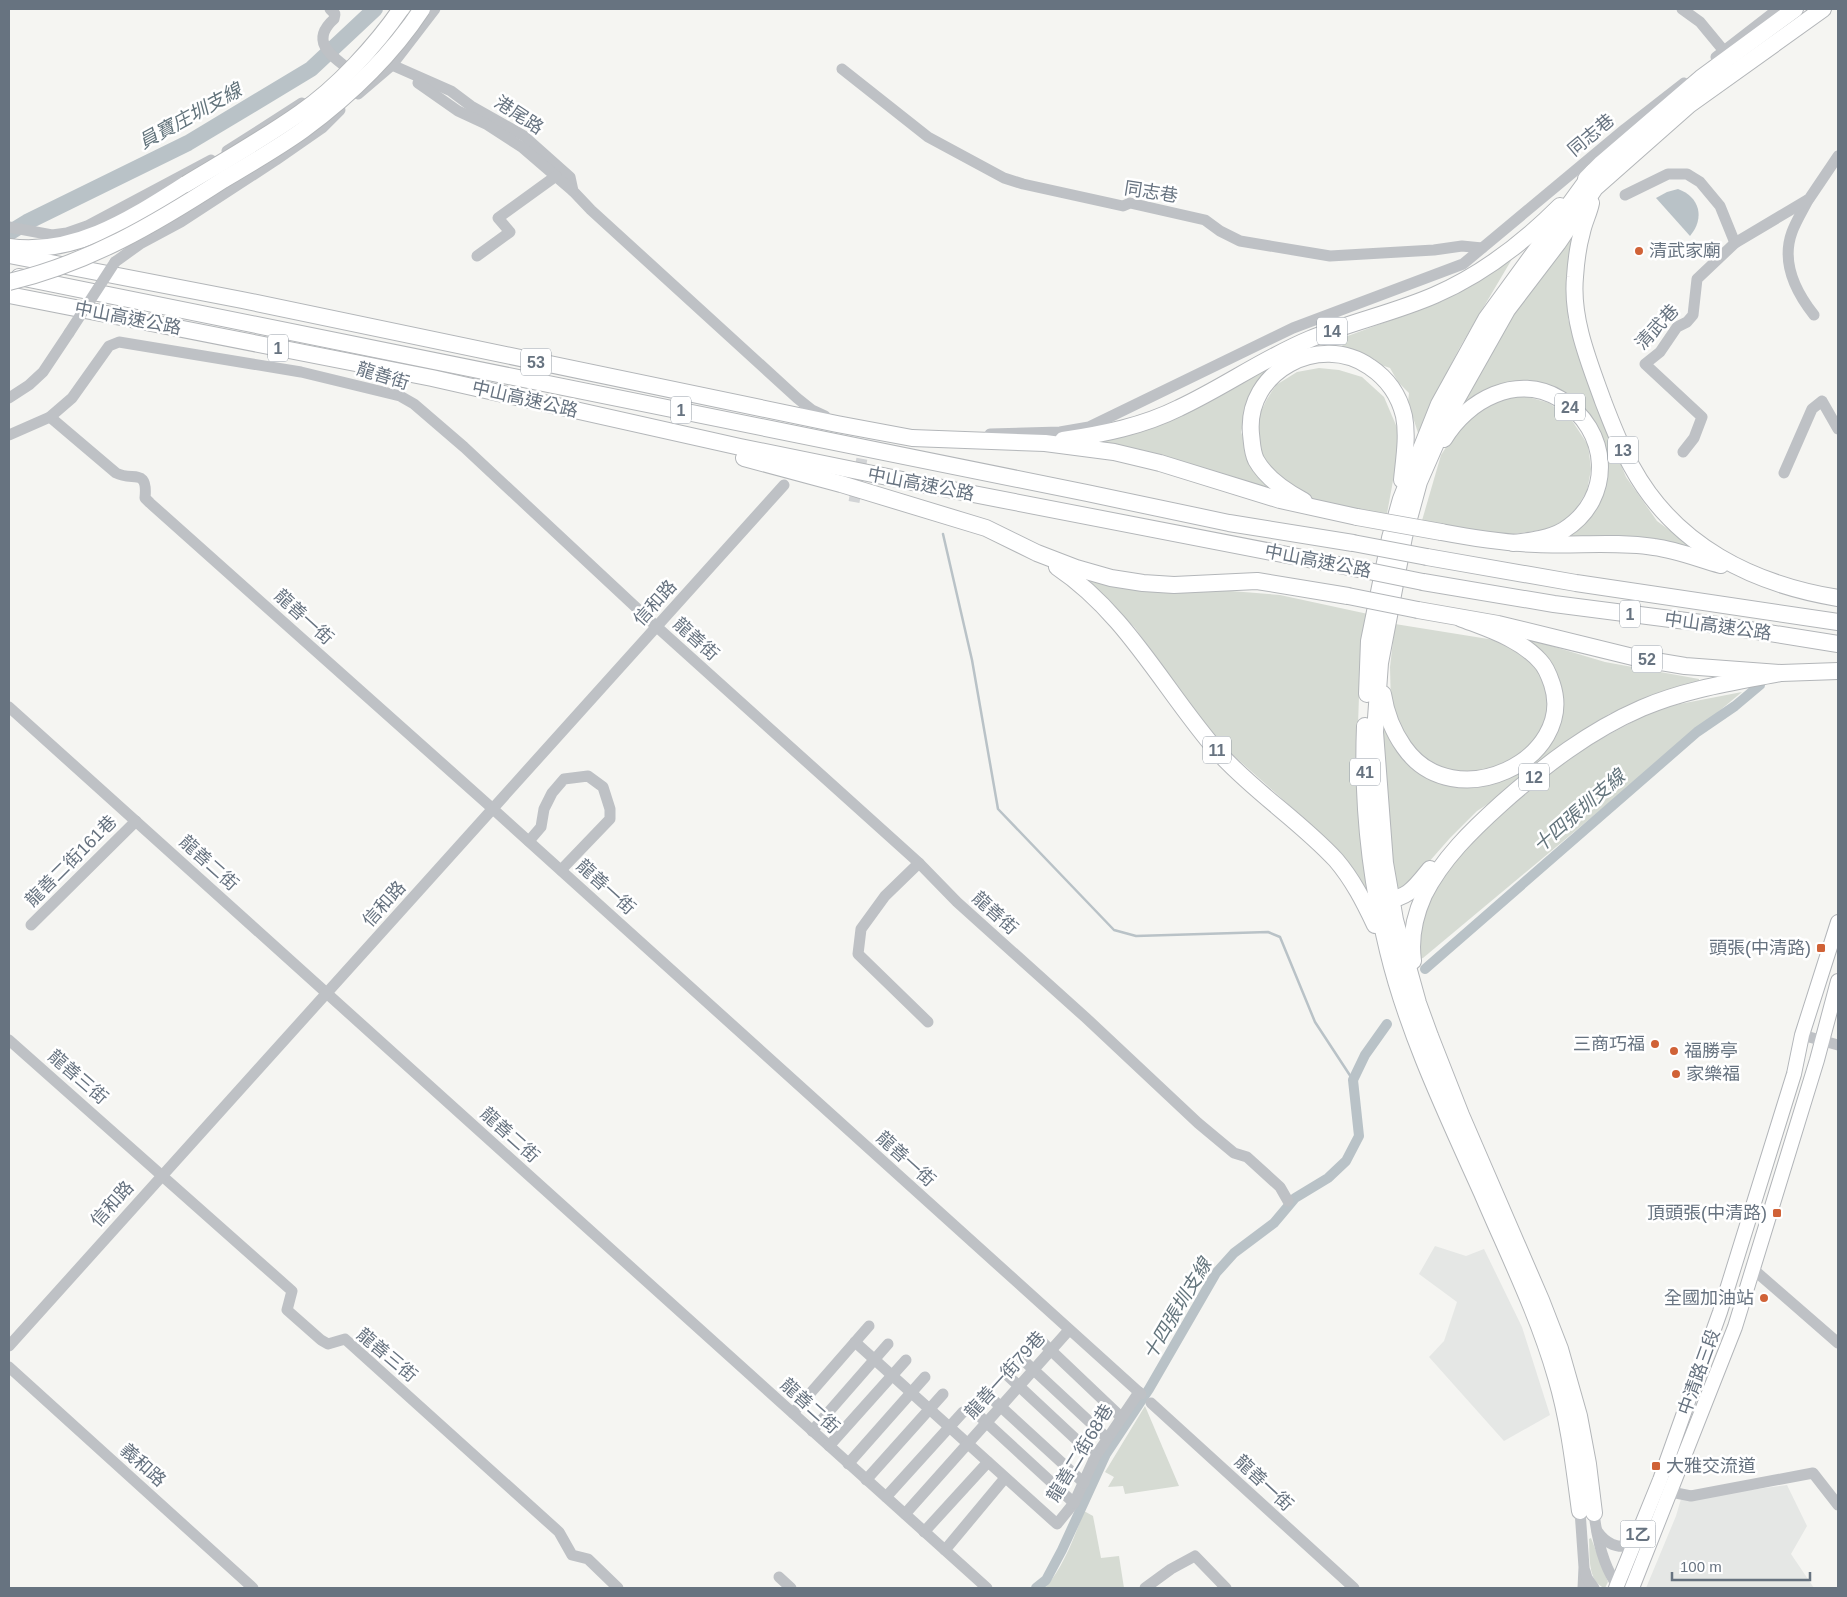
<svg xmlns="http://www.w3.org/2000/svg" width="1847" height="1597" font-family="Helvetica,'Noto Sans TC',sans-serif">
  <rect width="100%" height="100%" fill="#f5f5f2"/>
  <!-- built -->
  <g fill="#e5e7e5">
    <path d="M 1435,1246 L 1466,1256 L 1484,1249 L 1522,1327 L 1550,1415 L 1504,1441 L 1429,1357 L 1444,1341 L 1457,1302 L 1419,1274 Z"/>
    <path d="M 1787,1485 L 1807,1526 L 1791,1554 L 1814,1588 L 1646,1588 L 1676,1516 L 1681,1499 Z"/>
  </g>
  <!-- green -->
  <g fill="#d6dbd3">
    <path d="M 1578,231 L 1572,251 L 1568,319 L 1603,421 L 1626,477 L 1657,521 L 1691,546 L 1689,551 L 1572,540 L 1571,535 L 1593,513 L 1602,492 L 1588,417 L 1527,382 L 1457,409 L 1523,297 L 1559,251 Z"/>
    <path d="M 1512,259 L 1460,347 L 1436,394 L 1419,436 L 1408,402 L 1409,393 L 1398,382 L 1390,368 L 1337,350 L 1343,345 L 1334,341 L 1443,301 Z"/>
    <path d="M 1267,368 L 1269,371 L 1252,394 L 1241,432 L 1254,470 L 1274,493 L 1093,444 L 1143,431 L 1191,410 Z"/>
    <path d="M 1319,368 L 1339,370 L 1362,377 L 1384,397 L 1401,437 L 1386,519 L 1316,505 L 1268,470 L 1260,449 L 1258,417 L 1267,399 L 1276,385 L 1297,372 Z"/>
    <path d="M 1518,394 L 1549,403 L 1571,419 L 1588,445 L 1591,469 L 1587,491 L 1572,515 L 1549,529 L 1486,538 L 1421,524 L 1441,455 L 1456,432 L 1485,405 Z"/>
    <path d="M 1090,577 L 1144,591 L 1231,591 L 1280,595 L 1368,614 L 1359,696 L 1357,754 L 1372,900 L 1308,822 L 1215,739 L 1135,628 L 1088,580 Z"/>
    <path d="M 1395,624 L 1507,642 L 1529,654 L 1552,686 L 1547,731 L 1500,770 L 1463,776 L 1436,768 L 1402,738 L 1391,707 L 1390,667 Z"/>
    <path d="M 1525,638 L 1605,662 L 1699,679 L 1699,683 L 1609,714 L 1560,747 L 1517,785 L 1477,811 L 1450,838 L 1406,888 L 1394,892 L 1382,720 L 1402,749 L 1460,783 L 1519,768 L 1561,708 Z"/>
    <path d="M 1742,692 L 1423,958 L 1417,960 L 1417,940 L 1434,884 L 1462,849 L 1572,754 L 1659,708 Z"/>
    <path d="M 1145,1406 L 1179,1486 L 1125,1494 L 1123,1486 L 1108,1487 L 1114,1477 L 1105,1472 Z"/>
    <path d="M 1084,1511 L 1093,1516 L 1101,1558 L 1119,1556 L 1124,1588 L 1045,1588 C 1064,1566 1074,1538 1084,1511 Z"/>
    <path d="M 1591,1538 L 1608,1582 L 1605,1588 C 1587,1582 1590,1555 1589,1539 Z"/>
  </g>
  <!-- water -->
  <path fill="#b9c2c7" d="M 1678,189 C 1700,197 1705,218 1690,236 L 1656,198 L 1667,192 Z"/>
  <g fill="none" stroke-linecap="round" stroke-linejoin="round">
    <!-- stream -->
    <path stroke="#b9c2c7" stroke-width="2.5" d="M 943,534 L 972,660 L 998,809 L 1114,930 L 1136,936 L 1268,932 L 1280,937 L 1315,1022 L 1353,1080"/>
    <!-- canal -->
    <g stroke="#b9c2c7" stroke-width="10">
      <path d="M 1425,969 L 1697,732 L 1735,706 L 1760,685"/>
      <path d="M 1036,1588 L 1046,1580 L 1062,1550 L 1106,1454 L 1149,1389 L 1216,1273 L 1234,1253 L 1274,1223 L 1295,1198 L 1328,1178 L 1346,1161 L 1359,1136 L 1353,1080 L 1365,1055 L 1387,1024"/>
    </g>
    <!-- river -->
    <path stroke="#b9c2c7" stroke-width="16" d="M 9,233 L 27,222 L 188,143 L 311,69 L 375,9"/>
    <!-- minor-tunnel -->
    <path stroke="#d2d4d6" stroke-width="11" stroke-dasharray="11 5.5" stroke-linecap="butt" d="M 854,502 L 868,425"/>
    <defs>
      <g id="major">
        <path d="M 1616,1588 L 1660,1480 L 1720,1312 L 1794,1074 L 1802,1035 L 1838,922"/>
        <path d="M 1632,1588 L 1735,1327 L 1817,1060 L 1838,981"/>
      </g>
      <g id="highway">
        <path d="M 1586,179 L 1602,163 L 1701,78 L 1795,9"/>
        <path d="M 1591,203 C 1589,213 1584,222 1582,232 C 1578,246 1576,262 1575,277 C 1571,319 1589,362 1603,401 C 1612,424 1620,446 1632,467 C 1675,546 1753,584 1838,598"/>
        <path d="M 9,247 C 76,256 132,218 186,184"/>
        <path d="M 9,255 L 242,300 L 837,424 L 912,438 L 1045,443 L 1114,452 L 1160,463 L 1280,500 L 1357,517"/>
        <path d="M 19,277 L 1087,493 L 1229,523 L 1353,543"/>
        <path d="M 9,295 L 432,378 L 740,447 L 927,485 L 1349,567"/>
        <path d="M 1444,439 C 1467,400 1517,373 1560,399 C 1610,429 1615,498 1564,530 C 1549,539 1529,541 1513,543"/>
        <path d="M 1063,440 C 1103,434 1143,426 1179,408 C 1224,387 1264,358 1310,339 C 1350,322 1394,313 1435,295 C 1481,275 1524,242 1560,206"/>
        <path d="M 744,458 L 841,484 L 986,528 L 1037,553 L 1076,568 L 1111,578 L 1143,583 L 1174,585 L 1257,581 L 1348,596"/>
        <path d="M 1304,501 C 1287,492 1266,478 1256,460 C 1252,452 1252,442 1251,434 C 1245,371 1320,332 1370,367 C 1388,379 1399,395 1404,416 C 1408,436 1404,459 1402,480"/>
        <path d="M 1441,532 C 1473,538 1504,543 1536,544 C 1576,546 1615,541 1654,547 C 1677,550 1699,559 1721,565"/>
        <path d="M 1427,557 L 1576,583 L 1838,622"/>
        <path d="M 1057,567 C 1127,614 1164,690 1218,752 C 1254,792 1300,821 1336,860 C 1353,880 1364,902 1375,925"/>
        <path d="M 1423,582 L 1554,604 L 1725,626 L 1838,644"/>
        <path d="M 1418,610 L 1498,624 L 1637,658 L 1685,666 L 1781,673 L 1838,671"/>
        <path d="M 1367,694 L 1369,641 L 1390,538 L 1401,499 L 1439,404 L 1486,319 L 1593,172"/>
        <path d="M 1383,694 C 1386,714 1392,730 1404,747 C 1454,819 1577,759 1552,684 C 1549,675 1546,667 1540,661 C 1519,638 1488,629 1460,618"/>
        <path d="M 1365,726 C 1362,801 1370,878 1388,951 C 1408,1034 1447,1115 1482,1193 C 1508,1254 1538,1314 1556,1377 C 1569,1421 1574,1466 1580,1511"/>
        <path d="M 1382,902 C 1409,897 1413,890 1430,869"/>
        <path d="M 1413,961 C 1410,939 1415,915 1424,895 C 1442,859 1472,830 1502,803 C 1545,765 1589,731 1642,708 C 1686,689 1734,682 1781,673"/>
        <path d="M 1594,1513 L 1588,1464 L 1579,1416 L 1560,1349 L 1541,1300 L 1461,1115 L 1430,1036 L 1418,1003 L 1395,920 L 1385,863 L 1375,732 L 1380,663 L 1404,537 L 1419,482 L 1450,411 L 1507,310 L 1558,243 L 1595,188 L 1689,105 L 1823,9"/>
      </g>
    </defs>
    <!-- major casing -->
    <use href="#major" stroke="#b2b5b9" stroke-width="16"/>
    <!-- highway casing -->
    <use href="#highway" stroke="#b3b6b9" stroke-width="18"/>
    <!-- minor -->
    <g stroke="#bec1c5" stroke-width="11">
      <path d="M 330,9 L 335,14 L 334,19 C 307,43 335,58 355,74"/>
      <path d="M 1682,9 L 1700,22 L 1724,51"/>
      <path d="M 1716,57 L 1778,9"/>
      <path d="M 392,65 L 451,91 L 471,106 L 524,136 L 570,177 L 573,191 L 591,210 L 797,398 L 812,410 L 825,416"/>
      <path d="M 842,69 L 928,137 L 1004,178 L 1023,184 L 1123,206 L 1130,203 L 1205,220 L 1220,231 L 1240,241 L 1330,256 L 1434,250 L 1462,246 L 1482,248"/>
      <path d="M 418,83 L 458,111 L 486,124 L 523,148 L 573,191"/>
      <path d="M 358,94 L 392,65 L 435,9"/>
      <path d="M 227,151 L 302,103"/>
      <path d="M 1625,195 L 1668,174 L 1687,174 L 1700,182 L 1720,206 L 1735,243"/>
      <path d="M 1808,200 C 1803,210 1796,221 1792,232 C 1781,262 1795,291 1814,315"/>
      <path d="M 9,227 L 52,235 L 67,233 L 87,226 L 211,160"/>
      <path d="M 477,256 L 510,232 L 498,218 L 556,176"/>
      <path d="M 115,262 L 140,244 L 181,222 L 276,160 L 322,128 L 340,110"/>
      <path d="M 9,398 L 29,385 L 43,372 L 69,333"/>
      <path d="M 50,417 L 116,473 C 133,482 148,467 145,498 L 150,503 L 493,809 L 1141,1394"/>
      <path d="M 990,434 L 1060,432 L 1089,427 L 1293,328 L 1463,264 L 1625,129 L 1684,83"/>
      <path d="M 9,435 L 50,417 L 72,398 L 109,346 L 119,342 L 301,372 L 400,396 L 414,404 L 464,447 L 657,627 L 919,863 L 957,902 L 1085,1017 L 1198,1123 L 1234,1153 L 1247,1157 L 1280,1187 L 1288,1201"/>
      <path d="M 1683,452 L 1694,438 L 1702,417 L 1645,364 L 1660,352 L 1677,327 L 1687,322 L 1693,315 L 1697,279 L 1735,243 L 1809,199 L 1838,156"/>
      <path d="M 1784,473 L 1812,409 L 1822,401 L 1838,429"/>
      <path d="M 9,707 L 987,1588"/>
      <path d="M 529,841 L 541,827 L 544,809 L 552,793 L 564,779 L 588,776 L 603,787 L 610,809 L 610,819 L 561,870"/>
      <path d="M 919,863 L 885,896 L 861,929 L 858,954 L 928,1022"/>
      <path d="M 31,925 L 136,821"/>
      <path d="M 1802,1035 L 1838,1045"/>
      <path d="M 9,1040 L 292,1291 L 287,1310 L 321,1340 L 328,1344 L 345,1339 L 559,1532 L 572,1555 L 588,1559 L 618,1588"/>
      <path d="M 1753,1269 L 1838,1343"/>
      <path d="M 1039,1339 L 1121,1417"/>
      <path d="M 855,1342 L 1057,1524 L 1074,1503 L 1095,1457 L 1139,1392"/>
      <path d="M 9,1346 L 784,485"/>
      <path d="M 1022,1359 L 1107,1438"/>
      <path d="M 9,1367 L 253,1588"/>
      <path d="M 1007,1375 L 1095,1457"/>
      <path d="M 989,1396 L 1084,1483"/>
      <path d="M 1151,1403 L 1354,1588"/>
      <path d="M 975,1412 L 1074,1503"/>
      <path d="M 793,1413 L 869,1326"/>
      <path d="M 812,1431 L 888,1344"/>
      <path d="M 829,1446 L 906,1360"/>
      <path d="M 848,1464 L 925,1377"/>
      <path d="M 866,1480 L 943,1394"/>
      <path d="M 1671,1492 L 1691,1496 L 1813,1473 L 1838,1505"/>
      <path d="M 886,1497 L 963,1412"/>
      <path d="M 1580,1511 L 1584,1567 L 1583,1588"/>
      <path d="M 1594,1513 C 1597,1539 1603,1567 1619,1588"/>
      <path d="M 905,1514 L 1069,1330"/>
      <path d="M 1597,1531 C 1606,1544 1617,1549 1633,1545"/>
      <path d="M 924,1532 L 988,1462"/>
      <path d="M 945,1550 L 1005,1478"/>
      <path d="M 1585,1571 L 1587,1578 L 1594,1588"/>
      <path d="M 779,1577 L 791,1588"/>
      <path d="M 1145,1588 L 1171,1569 L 1195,1556 L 1226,1588"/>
    </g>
    <!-- major -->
    <use href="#major" stroke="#fff" stroke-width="14"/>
    <!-- highway -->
    <use href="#highway" stroke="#fff" stroke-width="16"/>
    <defs>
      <g id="highway-bridge">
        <path d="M 186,184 C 224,161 263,139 300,113 C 337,88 376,45 401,9"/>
        <path d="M 9,282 C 89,263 155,224 223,180 C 250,164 278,148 303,130 C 349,96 391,56 422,9"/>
        <path d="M 1357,517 L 1441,532"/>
        <path d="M 1353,543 L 1427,557"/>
        <path d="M 1349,567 L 1423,582"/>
        <path d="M 1348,596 L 1418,610"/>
      </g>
    </defs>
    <!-- highway-bridge casing -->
    <use href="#highway-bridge" stroke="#b3b6b9" stroke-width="18" stroke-linecap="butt"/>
    <!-- minor-bridge -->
    <path stroke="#bec1c5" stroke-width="11" d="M 69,333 L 115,262"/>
    <!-- highway-bridge -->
    <use href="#highway-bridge" stroke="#fff" stroke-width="16"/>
  </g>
  <!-- markers -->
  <g fill="#d06237" stroke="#fff" stroke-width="2">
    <circle cx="1639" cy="251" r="5"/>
    <rect x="1816" y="943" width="10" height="10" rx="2.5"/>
    <circle cx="1655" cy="1044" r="5"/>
    <circle cx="1674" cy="1051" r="5"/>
    <circle cx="1676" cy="1074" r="5"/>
    <rect x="1772" y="1208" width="10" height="10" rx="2.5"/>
    <circle cx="1764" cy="1298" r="5"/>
    <rect x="1651" y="1461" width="10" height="10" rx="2.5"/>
  </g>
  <g text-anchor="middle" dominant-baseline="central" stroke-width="5" stroke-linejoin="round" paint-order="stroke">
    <!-- shield labels -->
    <g fill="#fff" stroke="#959da6" stroke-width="1">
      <rect x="1317" y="317.5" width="30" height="27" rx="4"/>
      <rect x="268" y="334.5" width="20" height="27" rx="4"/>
      <rect x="521" y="348.5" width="30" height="27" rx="4"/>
      <rect x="1555" y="393.5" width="30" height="27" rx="4"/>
      <rect x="671" y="396.5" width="20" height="27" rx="4"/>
      <rect x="1608" y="436.5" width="30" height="27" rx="4"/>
      <rect x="1620" y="600.5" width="20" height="27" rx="4"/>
      <rect x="1632" y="645.5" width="30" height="27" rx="4"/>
      <rect x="1203" y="736.5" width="28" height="27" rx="4"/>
      <rect x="1350" y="758.5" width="30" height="27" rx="4"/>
      <rect x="1519" y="763.5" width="30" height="27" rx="4"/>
      <rect x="1620.5" y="1520.5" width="35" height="27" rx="4"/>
    </g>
    <g font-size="16" font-weight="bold" fill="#677380">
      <text x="1332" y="331">14</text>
      <text x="278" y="348">1</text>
      <text x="536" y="362">53</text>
      <text x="1570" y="407">24</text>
      <text x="681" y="410">1</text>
      <text x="1623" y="450">13</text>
      <text x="1630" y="614">1</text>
      <text x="1647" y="659">52</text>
      <text x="1217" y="750">11</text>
      <text x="1365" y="772">41</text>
      <text x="1534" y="777">12</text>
      <text x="1638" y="1534">1乙</text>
    </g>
    <!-- street labels -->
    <g font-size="18" fill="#677380" stroke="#fff">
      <text transform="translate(519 115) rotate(33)">港尾路</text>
      <text transform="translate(1591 135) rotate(-40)">同志巷</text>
      <text transform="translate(1151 192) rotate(9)">同志巷</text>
      <text transform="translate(128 318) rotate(11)">中山高速公路</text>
      <text transform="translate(1657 327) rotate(-47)">清武巷</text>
      <text transform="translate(383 376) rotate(17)">龍善街</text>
      <text transform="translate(525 399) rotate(13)">中山高速公路</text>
      <text transform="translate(921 484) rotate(11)">中山高速公路</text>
      <text transform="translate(1318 561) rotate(11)">中山高速公路</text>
      <text transform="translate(655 603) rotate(-48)">信和路</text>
      <text transform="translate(304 617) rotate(42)">龍善一街</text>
      <text transform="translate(1718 626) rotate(8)">中山高速公路</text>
      <text transform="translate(696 639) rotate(42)">龍善街</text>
      <text transform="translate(71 861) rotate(-45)">龍善二街161巷</text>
      <text transform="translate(209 863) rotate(42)">龍善二街</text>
      <text transform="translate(606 887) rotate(42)">龍善一街</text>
      <text transform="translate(384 904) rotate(-48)">信和路</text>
      <text transform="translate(995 913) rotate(42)">龍善街</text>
      <text transform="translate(78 1077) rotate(41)">龍善三街</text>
      <text transform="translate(510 1135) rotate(42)">龍善二街</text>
      <text transform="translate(906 1159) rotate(42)">龍善一街</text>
      <text transform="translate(112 1204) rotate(-48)">信和路</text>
      <text transform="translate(387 1355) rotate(40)">龍善三街</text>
      <text transform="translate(1699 1372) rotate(-70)">中清路三段</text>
      <text transform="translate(1005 1375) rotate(-48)">龍善一街79巷</text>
      <text transform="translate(810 1406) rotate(42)">龍善二街</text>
      <text transform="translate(1080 1453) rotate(-59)">龍善二街68巷</text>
      <text transform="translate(143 1465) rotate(42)">義和路</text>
      <text transform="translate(1264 1483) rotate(43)">龍善一街</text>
    </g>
    <!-- poi labels -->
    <g font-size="18" fill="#677380" stroke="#fff" text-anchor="start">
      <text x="1649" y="251">清武家廟</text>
      <text x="1811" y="948" text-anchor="end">頭張(中清路)</text>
      <text x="1645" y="1044" text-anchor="end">三商巧福</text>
      <text x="1684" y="1051">福勝亭</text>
      <text x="1686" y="1074">家樂福</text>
      <text x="1767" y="1213" text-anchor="end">頂頭張(中清路)</text>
      <text x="1754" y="1298" text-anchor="end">全國加油站</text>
      <text x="1666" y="1466">大雅交流道</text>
    </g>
    <!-- water labels -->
    <g font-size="19" font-style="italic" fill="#63747c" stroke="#fff">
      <text transform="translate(190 116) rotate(-29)">員寶庄圳支線</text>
      <text transform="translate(1579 811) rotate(-41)">十四張圳支線</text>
      <text transform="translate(1177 1309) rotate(-59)">十四張圳支線</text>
    </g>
  </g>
  <!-- border -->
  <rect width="1847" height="1597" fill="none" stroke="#677380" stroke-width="20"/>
  <!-- scale -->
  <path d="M1672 1572v8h138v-8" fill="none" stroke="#677380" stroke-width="2.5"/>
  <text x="1680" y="1572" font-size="15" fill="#677380" stroke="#ffffff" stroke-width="4" paint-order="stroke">100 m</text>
</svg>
